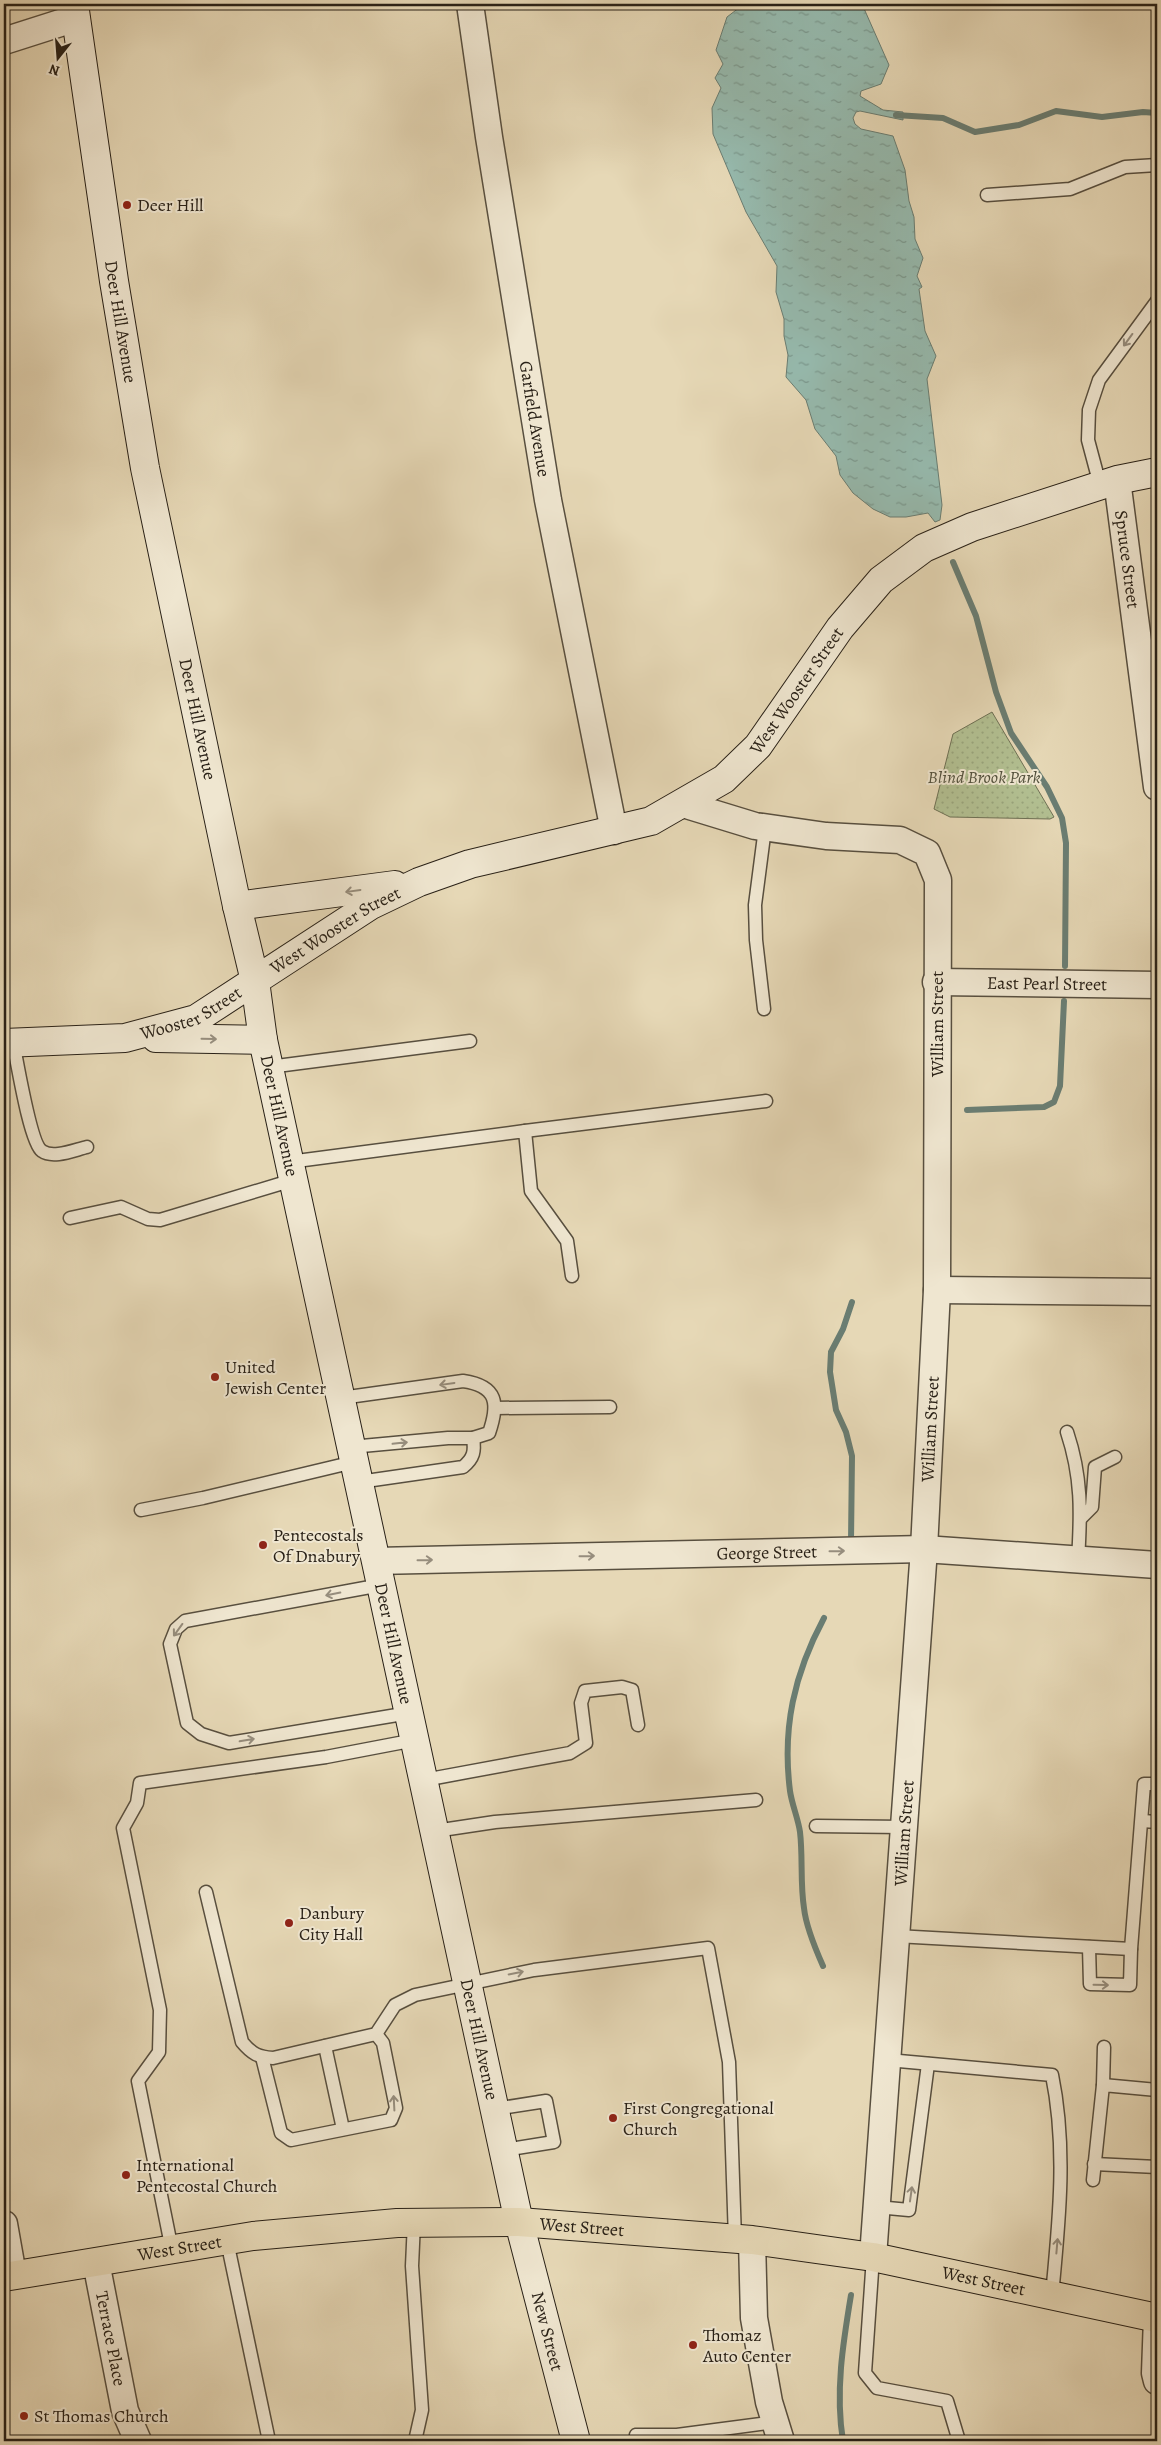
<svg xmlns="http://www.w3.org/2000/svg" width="1161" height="2445" font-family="Alegreya,serif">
  <defs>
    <pattern id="park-dots" width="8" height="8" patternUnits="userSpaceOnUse" patternTransform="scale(1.25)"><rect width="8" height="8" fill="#b2bf91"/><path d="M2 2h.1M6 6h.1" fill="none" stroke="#99a47c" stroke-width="1.8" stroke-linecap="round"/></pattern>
    <pattern id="water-ripples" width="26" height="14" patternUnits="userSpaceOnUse" patternTransform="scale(1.25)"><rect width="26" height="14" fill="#96baae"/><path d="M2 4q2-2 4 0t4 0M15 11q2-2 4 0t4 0" fill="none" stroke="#7a978d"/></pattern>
  </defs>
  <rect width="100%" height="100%" fill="#e6d8b6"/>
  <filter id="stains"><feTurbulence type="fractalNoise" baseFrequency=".004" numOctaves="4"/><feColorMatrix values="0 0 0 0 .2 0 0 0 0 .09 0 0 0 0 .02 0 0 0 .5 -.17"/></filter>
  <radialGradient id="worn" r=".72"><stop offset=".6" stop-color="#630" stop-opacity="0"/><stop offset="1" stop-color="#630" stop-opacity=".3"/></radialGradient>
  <!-- park -->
  <path fill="url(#park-dots)" stroke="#6e7054" d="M 992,712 L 1054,817 L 1050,819 L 950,817 L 934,809 L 953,734 Z"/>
  <!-- water -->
  <path fill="url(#water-ripples)" stroke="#6a7d72" d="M 744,4 L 862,4 L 889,65 L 881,84 L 861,91 L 860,96 L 883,110 L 903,112 L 903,120 L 860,111 L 856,112 L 853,118 L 855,124 L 861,129 L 893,136 L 905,170 L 909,201 L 914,217 L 915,239 L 923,258 L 917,276 L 922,287 L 919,289 L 925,331 L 936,356 L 927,379 L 942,505 L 940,520 L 935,522 L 928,513 L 906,517 L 890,517 L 873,509 L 853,493 L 840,475 L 836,456 L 815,429 L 806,400 L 786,377 L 788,355 L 784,336 L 784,319 L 776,292 L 777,266 L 746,212 L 713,134 L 712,108 L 721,88 L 715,78 L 723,64 L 716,50 L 727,17 Z"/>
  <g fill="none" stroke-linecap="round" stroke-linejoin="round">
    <!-- stream -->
    <g stroke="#6a7d72" stroke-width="6">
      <path d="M 896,115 L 943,118 L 975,132 L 1019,125 L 1056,111 L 1102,117 L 1143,112 L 1157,113"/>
      <path d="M 953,562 L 976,616 L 996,692 L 1011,733 L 1047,787 L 1062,818 L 1066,843 L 1065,966"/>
      <path d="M 967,1110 L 1044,1107 L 1054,1102 L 1060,1086 L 1064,1001"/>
      <path d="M 851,1541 L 852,1456 L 846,1432 L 836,1410 L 830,1372 L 831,1352 L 843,1329 L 852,1302"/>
      <path d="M 823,1966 C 815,1948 806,1927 804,1908 C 800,1883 803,1857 800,1832 C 798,1818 792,1805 790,1791 C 782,1728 794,1674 824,1618"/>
      <path d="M 843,2441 C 835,2392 843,2343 851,2295"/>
    </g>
    <defs>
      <g id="lane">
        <path d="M 987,195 L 1070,189 L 1125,167 L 1157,165"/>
        <path d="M 1100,485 L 1088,440 L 1089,410 L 1099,380 L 1157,301"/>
        <path d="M 764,1009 L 756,940 L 755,905 L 765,828"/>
        <path d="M 13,1042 C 17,1060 30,1143 42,1151 C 53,1159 74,1150 87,1147"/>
        <path d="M 269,1067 L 470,1041"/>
        <path d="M 525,1131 L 766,1101"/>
        <path d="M 289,1162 L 525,1131 L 531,1191 L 567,1241 L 572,1276"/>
        <path d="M 70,1218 L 121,1207 L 148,1219 L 160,1220 L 293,1180"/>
        <path d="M 341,1398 L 463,1381 C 498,1386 499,1404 489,1433 L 473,1438 L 448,1438 L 351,1447"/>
        <path d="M 495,1408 L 610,1407"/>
        <path d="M 1067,1432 C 1082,1477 1081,1513 1078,1560"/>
        <path d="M 359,1482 L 463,1467 C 474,1458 475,1451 473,1438"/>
        <path d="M 141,1510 L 203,1498 L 354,1462"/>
        <path d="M 1081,1518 L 1092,1507 L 1095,1467 L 1115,1457"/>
        <path d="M 381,1585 L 185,1621 L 176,1629 L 170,1644 L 187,1723 L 201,1734 L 229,1743 L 409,1713"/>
        <path d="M 424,1780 L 570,1753 L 586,1743 L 581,1703 L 585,1691 L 622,1687 L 632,1690 L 638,1725"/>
        <path d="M 1142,1821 L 1157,1822"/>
        <path d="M 816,1826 L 904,1827"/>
        <path d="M 435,1831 L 495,1822 L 756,1800"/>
        <path d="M 206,1892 L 242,2042 C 252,2054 258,2057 273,2058 L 376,2034 L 395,2005 L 415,1995 L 534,1970 L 708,1948 L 729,2062 L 735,2239"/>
        <path d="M 896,1936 L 1131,1949 L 1144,1784 L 1157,1784"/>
        <path d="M 1089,1947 L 1090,1984 L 1130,1985 L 1131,1949"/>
        <path d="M 325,2046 L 343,2129"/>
        <path d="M 262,2057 L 281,2133 L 291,2140 L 391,2120 L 396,2108 L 383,2043 L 376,2034"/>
        <path d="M 888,2060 L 1052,2075 C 1067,2148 1059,2222 1052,2295"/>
        <path d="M 1103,2085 L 1104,2047"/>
        <path d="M 495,2109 L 546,2101 L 554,2142 L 504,2150"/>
        <path d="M 1094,2164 L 1157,2167"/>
        <path d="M 1093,2180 L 1103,2085 L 1157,2090"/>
        <path d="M 877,2207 L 909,2210 L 928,2064"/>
        <path d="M 414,2222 L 412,2266 L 422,2410 L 415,2441"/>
        <path d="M 227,2241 L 269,2441"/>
        <path d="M 172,2250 L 138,2081 L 159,2052 L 160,2010 L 123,1828 L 137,1803 L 140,1783 L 326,1757 L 415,1740"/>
        <path d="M 873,2257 L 865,2373 L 877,2388 L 947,2401 L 959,2441"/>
        <path d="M 637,2441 L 636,2435 L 677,2435 L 775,2422"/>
      </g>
      <g id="street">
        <path id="s1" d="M 470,4 L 489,137 L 548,500 L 614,831"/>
        <path d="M 4,41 L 76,18"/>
        <path id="s2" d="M 1117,480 L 1157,787"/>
        <path d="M 683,804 L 755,826 L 826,836 L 900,840 L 927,853 L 938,880 L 937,1290 L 924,1549 L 873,2257"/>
        <path id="s3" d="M 936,982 L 1157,985"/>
        <path d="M 937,1290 L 1157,1292"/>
        <path id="s4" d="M 376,1561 L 924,1549 L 1157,1565"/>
        <path d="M 4,2224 L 13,2275"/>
        <path d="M 752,2240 L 754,2318 L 769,2402 L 781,2441"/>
        <path id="s5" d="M 96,2262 L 125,2411 L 138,2441"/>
        <path d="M 1157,2318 L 1155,2373 L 1157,2381"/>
      </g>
      <g id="secondary">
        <path id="s6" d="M 74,4 L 114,281 L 145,468 L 237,906 L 255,981 L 263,1040 L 519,2222 L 576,2441"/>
        <path d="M 237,906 L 395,885"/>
        <path d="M 156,1038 L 263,1040"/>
        <path id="s7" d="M 4,1043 L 125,1038 L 196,1019 L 371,905 L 419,882 L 470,864 L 651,821 L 724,779 L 758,746 L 840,628 L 881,580 L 924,548 L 972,527 L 1117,480 L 1157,472"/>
      </g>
      <g id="primary">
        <path id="s8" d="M 4,2277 L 253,2236 L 397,2223 L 519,2222 L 752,2240 L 873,2257 L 1157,2318"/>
      </g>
    </defs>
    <!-- lane casing -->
    <use href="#lane" stroke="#584f3f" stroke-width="15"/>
    <!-- street casing -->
    <use href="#street" stroke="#584f3f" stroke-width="29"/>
    <!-- secondary casing -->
    <use href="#secondary" stroke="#292117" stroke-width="30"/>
    <!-- primary casing -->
    <use href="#primary" stroke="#292117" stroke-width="30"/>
    <!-- lane -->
    <use href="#lane" stroke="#efe6d0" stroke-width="12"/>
    <!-- street -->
    <use href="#street" stroke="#efe6d0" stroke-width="26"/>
    <!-- secondary -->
    <use href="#secondary" stroke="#efe6d0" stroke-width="28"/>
    <!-- primary -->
    <use href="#primary" stroke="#e6d8b6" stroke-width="28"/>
  </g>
  <!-- one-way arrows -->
  <defs><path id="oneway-shaft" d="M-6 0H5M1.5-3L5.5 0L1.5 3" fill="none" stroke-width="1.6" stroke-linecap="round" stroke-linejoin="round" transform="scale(1.25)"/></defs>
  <g stroke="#968d7d">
    <use href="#oneway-shaft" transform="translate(1128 340) rotate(126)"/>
    <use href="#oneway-shaft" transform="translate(353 891) rotate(172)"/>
    <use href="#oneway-shaft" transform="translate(209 1039) rotate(1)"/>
    <use href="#oneway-shaft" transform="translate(447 1384) rotate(172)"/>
    <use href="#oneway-shaft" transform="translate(400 1443) rotate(-6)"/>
    <use href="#oneway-shaft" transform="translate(837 1551) rotate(-1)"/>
    <use href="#oneway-shaft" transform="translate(587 1556) rotate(-1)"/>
    <use href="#oneway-shaft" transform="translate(425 1560) rotate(-1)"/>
    <use href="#oneway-shaft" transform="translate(333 1594) rotate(169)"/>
    <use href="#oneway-shaft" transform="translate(178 1630) rotate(126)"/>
    <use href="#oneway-shaft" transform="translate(247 1740) rotate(-10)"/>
    <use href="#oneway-shaft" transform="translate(516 1973) rotate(-11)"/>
    <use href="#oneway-shaft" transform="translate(1101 1985) rotate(1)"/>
    <use href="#oneway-shaft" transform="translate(394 2103) rotate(-93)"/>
    <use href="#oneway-shaft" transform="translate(911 2194) rotate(-82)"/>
    <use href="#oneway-shaft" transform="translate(1057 2246) rotate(-85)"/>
  </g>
  <!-- markers -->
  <g fill="#8f2418" stroke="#efe6d0" stroke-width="2">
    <circle cx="127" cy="205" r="5"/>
    <circle cx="215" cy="1377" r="5"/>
    <circle cx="263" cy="1545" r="5"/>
    <circle cx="289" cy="1923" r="5"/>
    <circle cx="613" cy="2118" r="5"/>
    <circle cx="126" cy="2175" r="5"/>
    <circle cx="693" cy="2345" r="5"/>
    <circle cx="24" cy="2416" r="5"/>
  </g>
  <g text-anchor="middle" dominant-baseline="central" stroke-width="4" stroke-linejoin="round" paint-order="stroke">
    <!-- poi labels -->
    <g font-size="18" fill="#292117" stroke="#efe6d0" text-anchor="start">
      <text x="137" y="205">Deer Hill</text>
      <text x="225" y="1367">United<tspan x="225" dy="21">Jewish Center</tspan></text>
      <text x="273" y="1535">Pentecostals<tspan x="273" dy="21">Of Dnabury</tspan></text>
      <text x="299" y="1913">Danbury<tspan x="299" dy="21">City Hall</tspan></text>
      <text x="623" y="2108">First Congregational<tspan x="623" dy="21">Church</tspan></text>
      <text x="136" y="2165">International<tspan x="136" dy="21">Pentecostal Church</tspan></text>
      <text x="703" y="2335">Thomaz<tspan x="703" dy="21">Auto Center</tspan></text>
      <text x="34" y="2416">St Thomas Church</text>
    </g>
    <!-- street labels -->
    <g font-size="18" fill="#292117" stroke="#efe6d0">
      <text stroke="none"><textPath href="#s6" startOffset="321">Deer Hill Avenue</textPath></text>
      <text stroke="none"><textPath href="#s1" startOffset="420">Garfield Avenue</textPath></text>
      <text stroke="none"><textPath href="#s2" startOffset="80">Spruce Street</textPath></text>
      <text stroke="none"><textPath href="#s7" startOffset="896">West Wooster Street</textPath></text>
      <text stroke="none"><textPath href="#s6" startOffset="726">Deer Hill Avenue</textPath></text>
      <text stroke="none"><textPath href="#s7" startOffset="360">West Wooster Street</textPath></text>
      <text stroke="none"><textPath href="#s3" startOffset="111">East Pearl Street</textPath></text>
      <text stroke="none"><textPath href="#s7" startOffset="192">Wooster Street</textPath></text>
      <text transform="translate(937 1024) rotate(-90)">William Street</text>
      <text stroke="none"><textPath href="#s6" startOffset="1131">Deer Hill Avenue</textPath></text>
      <text transform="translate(930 1429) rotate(-87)">William Street</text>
      <text stroke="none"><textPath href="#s4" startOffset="391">George Street</textPath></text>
      <text stroke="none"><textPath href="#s6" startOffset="1671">Deer Hill Avenue</textPath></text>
      <text transform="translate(904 1833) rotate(-86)">William Street</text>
      <text stroke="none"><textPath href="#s6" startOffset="2076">Deer Hill Avenue</textPath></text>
      <text stroke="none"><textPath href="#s8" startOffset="582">West Street</textPath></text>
      <text stroke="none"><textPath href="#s8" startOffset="178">West Street</textPath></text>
      <text stroke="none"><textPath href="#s8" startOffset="988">West Street</textPath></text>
      <text stroke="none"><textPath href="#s6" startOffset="2376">New Street</textPath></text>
      <text stroke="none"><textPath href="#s5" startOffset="78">Terrace Place</textPath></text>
    </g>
    <!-- park labels -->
    <g font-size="18" font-style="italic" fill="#52503c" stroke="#efe6d0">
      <text x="984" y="777">Blind Brook Park</text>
    </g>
  </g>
  <!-- margin -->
  <rect width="1161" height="2445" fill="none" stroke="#e6d8b6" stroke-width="20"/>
  <rect x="5" y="5" width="1151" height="2435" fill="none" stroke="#292117" stroke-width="2.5"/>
  <rect x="10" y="10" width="1141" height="2425" fill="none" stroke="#292117"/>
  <!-- north arrow -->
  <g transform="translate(58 58) rotate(197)" stroke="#efe6d0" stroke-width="4" paint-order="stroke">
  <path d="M0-4L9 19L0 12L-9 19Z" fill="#292117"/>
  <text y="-8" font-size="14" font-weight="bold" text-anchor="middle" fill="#292117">N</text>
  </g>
  <rect width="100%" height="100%" filter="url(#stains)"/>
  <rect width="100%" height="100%" fill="url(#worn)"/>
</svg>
